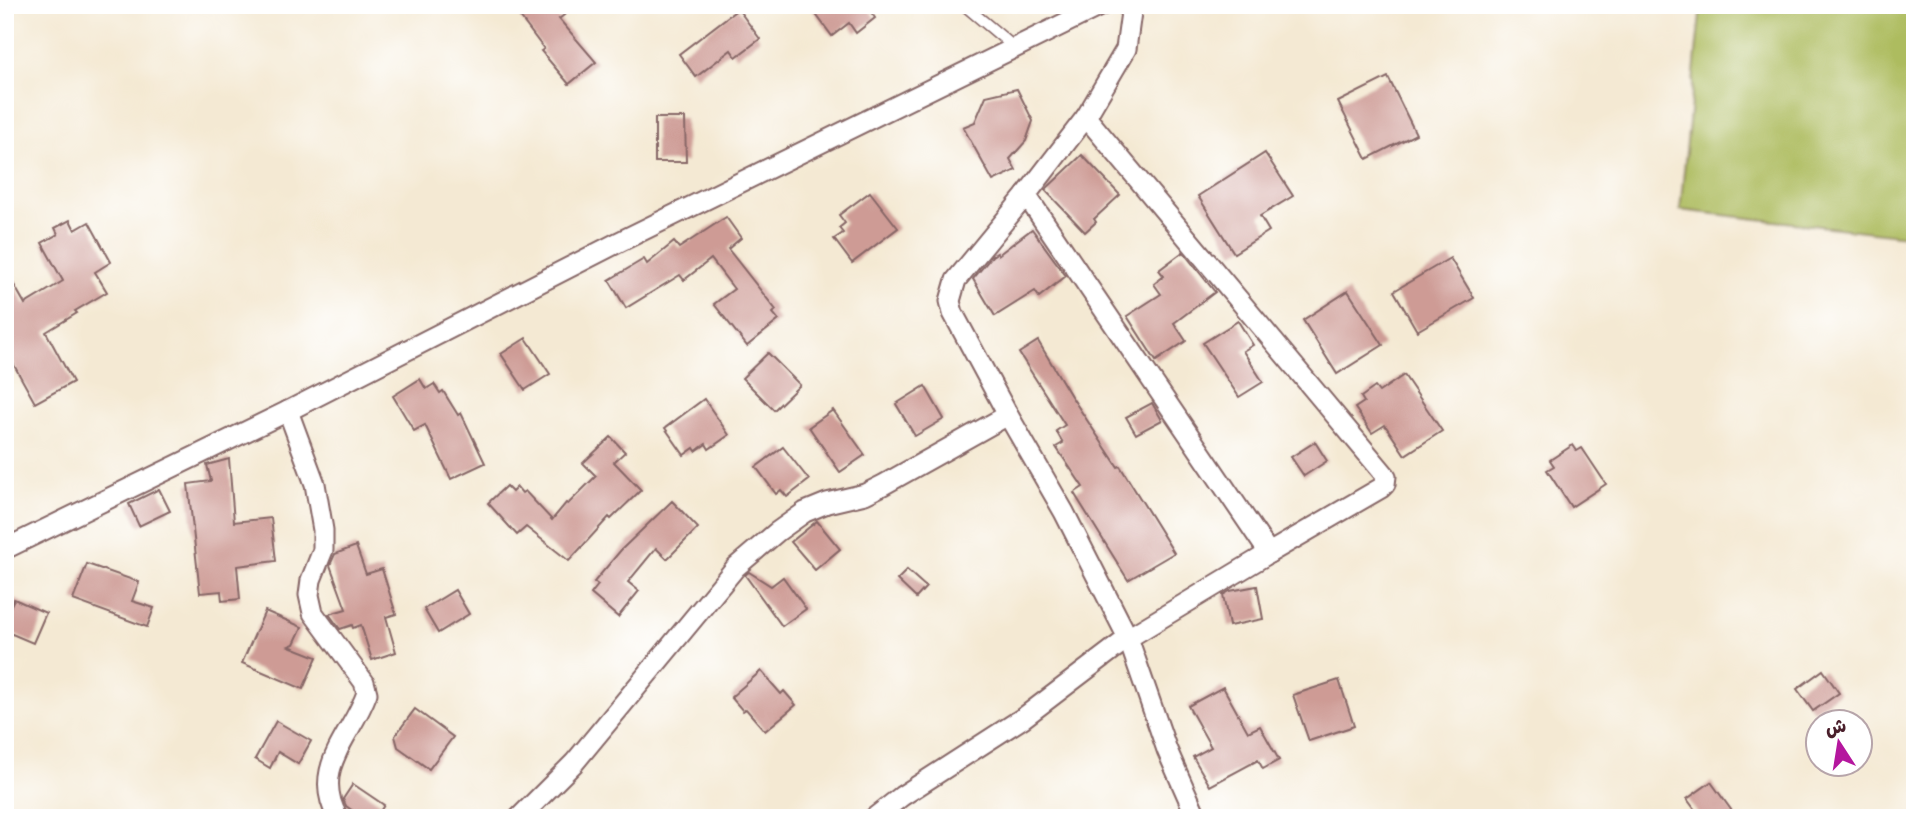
<svg xmlns="http://www.w3.org/2000/svg" width="1920" height="823" font-family="Caveat,'Playpen Sans Arabic',sans-serif">
  <rect width="100%" height="100%" fill="#fff"/>
  <filter id="ink" filterUnits="userSpaceOnUse"><feTurbulence type="fractalNoise" baseFrequency=".0143" numOctaves="2"/><feDisplacementMap in="SourceGraphic" scale="14" xChannelSelector="R" yChannelSelector="G"/><feConvolveMatrix kernelMatrix="1 2 1 2 8 2 1 2 1" color-interpolation-filters="sRGB"/></filter>
  <filter id="wash" filterUnits="userSpaceOnUse"><feTurbulence type="fractalNoise" baseFrequency=".00686" numOctaves="4" result="noise"/><feDisplacementMap in="SourceGraphic" scale="28" xChannelSelector="R" yChannelSelector="G"/><feGaussianBlur stdDeviation="1.57" result="paint"/><feColorMatrix in="noise" values="0 0 0 0 0 0 0 0 0 0 0 0 0 0 0 0 0 1.4 0 .05"/><feComposite in="paint" operator="in"/></filter>
  <g filter="url(#wash)">
    <rect width="100%" height="100%" fill="#f4e9d3"/>
    <!-- green -->
    <path fill="#adbc5e" stroke="#7c6e44" stroke-width="2" d="M 1701,5 L 1915,5 L 1915,237 L 1680,210 Z"/>
    <g id="blocks">
      <!-- building -->
      <g fill="#ce9b95">
        <path d="M 511,5 L 577,5 L 559,19 L 596,62 L 569,84 L 541,51 L 544,49 Z"/>
        <path d="M 809,5 L 866,5 L 875,18 L 856,33 L 849,23 L 832,36 Z"/>
        <path d="M 738,9 L 760,39 L 736,57 L 731,50 L 696,77 L 679,54 Z"/>
        <path d="M 1388,77 L 1416,134 L 1367,159 L 1338,102 Z"/>
        <path d="M 1017,89 L 1033,121 L 1026,141 L 1010,159 L 1016,170 L 993,181 L 963,127 L 975,122 L 986,96 Z"/>
        <path d="M 655,118 L 685,118 L 686,162 L 655,162 Z"/>
        <path d="M 1265,153 L 1293,196 L 1260,216 L 1269,231 L 1234,253 L 1198,196 Z"/>
        <path d="M 1082,155 L 1120,195 L 1094,219 L 1096,222 L 1085,232 L 1045,190 Z"/>
        <path d="M 870,192 L 898,228 L 852,263 L 834,239 L 843,233 L 839,228 L 845,223 L 839,215 Z"/>
        <path d="M 726,217 L 741,238 L 728,249 L 776,310 L 773,313 L 779,320 L 747,346 L 714,304 L 734,289 L 711,259 L 684,280 L 680,275 L 626,308 L 609,280 L 644,259 L 647,264 L 674,242 L 679,248 Z"/>
        <path d="M 70,220 L 75,230 L 89,222 L 111,262 L 95,272 L 107,292 L 75,311 L 77,313 L 46,332 L 73,382 L 35,403 L 5,349 L 5,269 L 25,304 L 63,281 L 42,243 L 58,234 L 55,228 Z"/>
        <path d="M 1032,229 L 1066,276 L 1039,297 L 1035,291 L 995,316 L 973,279 L 992,256 L 997,253 L 998,255 Z"/>
        <path d="M 1183,252 L 1215,292 L 1174,323 L 1186,341 L 1156,361 L 1127,316 L 1161,294 L 1154,284 L 1164,276 L 1159,270 Z"/>
        <path d="M 1450,258 L 1474,298 L 1417,331 L 1394,291 Z"/>
        <path d="M 1348,291 L 1383,345 L 1337,374 L 1303,320 Z"/>
        <path d="M 1238,321 L 1253,345 L 1243,351 L 1263,382 L 1239,397 L 1203,343 Z"/>
        <path d="M 526,338 L 550,374 L 525,390 L 501,354 Z"/>
        <path d="M 1038,341 L 1071,396 L 1118,467 L 1120,466 L 1174,553 L 1128,580 L 1074,493 L 1083,487 L 1056,447 L 1063,443 L 1056,431 L 1065,425 L 1019,353 Z"/>
        <path d="M 768,353 L 800,385 L 774,410 L 742,378 Z"/>
        <path d="M 1404,375 L 1442,431 L 1405,455 L 1385,425 L 1372,433 L 1355,408 L 1364,402 L 1361,397 L 1375,387 L 1379,392 Z"/>
        <path d="M 420,379 L 426,389 L 434,384 L 440,393 L 443,391 L 458,415 L 461,413 L 485,463 L 451,479 L 425,425 L 414,431 L 393,396 Z"/>
        <path d="M 925,386 L 944,419 L 915,436 L 896,404 Z"/>
        <path d="M 704,399 L 729,435 L 709,449 L 706,444 L 696,451 L 694,448 L 684,455 L 665,428 Z"/>
        <path d="M 1152,403 L 1162,420 L 1136,434 L 1126,417 Z"/>
        <path d="M 833,410 L 865,455 L 840,472 L 809,427 Z"/>
        <path d="M 611,437 L 625,452 L 614,462 L 641,490 L 611,519 L 609,517 L 569,561 L 526,527 L 517,535 L 488,503 L 506,486 L 512,492 L 517,487 L 522,493 L 525,491 L 552,520 L 566,503 L 568,504 L 596,476 L 583,463 Z"/>
        <path d="M 1315,442 L 1327,461 L 1304,476 L 1291,457 Z"/>
        <path d="M 1573,445 L 1577,451 L 1582,448 L 1606,484 L 1571,507 L 1547,470 L 1554,466 L 1550,460 Z"/>
        <path d="M 783,447 L 809,480 L 787,497 L 781,490 L 776,494 L 756,467 Z"/>
        <path d="M 229,459 L 234,522 L 271,518 L 276,561 L 237,566 L 240,599 L 222,601 L 221,591 L 200,593 L 188,484 L 211,481 L 207,465 Z"/>
        <path d="M 159,489 L 170,511 L 139,526 L 129,504 Z"/>
        <path d="M 672,501 L 698,528 L 667,559 L 656,548 L 628,582 L 639,591 L 618,617 L 591,594 L 598,585 L 594,582 L 621,550 Z"/>
        <path d="M 817,521 L 840,549 L 815,570 L 791,542 Z"/>
        <path d="M 356,546 L 366,574 L 382,569 L 396,614 L 386,617 L 396,652 L 372,660 L 361,625 L 353,628 L 352,625 L 340,629 L 329,614 L 346,609 L 330,565 L 335,554 Z"/>
        <path d="M 87,564 L 139,582 L 132,601 L 154,608 L 147,627 L 73,600 Z"/>
        <path d="M 907,570 L 926,587 L 916,598 L 897,580 Z"/>
        <path d="M 749,572 L 771,586 L 783,577 L 806,609 L 782,626 L 745,575 Z"/>
        <path d="M 1257,586 L 1263,619 L 1229,626 L 1223,595 L 1230,591 Z"/>
        <path d="M 455,590 L 469,614 L 438,633 L 424,609 Z"/>
        <path d="M 14,599 L 46,613 L 33,643 L 5,631 L 5,617 Z"/>
        <path d="M 265,611 L 302,627 L 294,644 L 289,646 L 317,657 L 303,689 L 242,663 Z"/>
        <path d="M 1823,670 L 1839,693 L 1813,711 L 1797,689 Z"/>
        <path d="M 761,671 L 781,694 L 784,691 L 796,705 L 765,731 L 746,709 L 743,711 L 731,697 Z"/>
        <path d="M 1339,680 L 1354,726 L 1309,741 L 1293,695 Z"/>
        <path d="M 1223,687 L 1248,732 L 1260,726 L 1279,760 L 1263,769 L 1258,760 L 1210,786 L 1193,757 L 1211,747 L 1188,706 Z"/>
        <path d="M 415,709 L 453,737 L 429,769 L 398,747 L 395,736 Z"/>
        <path d="M 276,721 L 311,741 L 298,764 L 278,752 L 270,768 L 255,759 Z"/>
        <path d="M 1711,782 L 1737,818 L 1701,818 L 1687,799 Z"/>
        <path d="M 353,784 L 384,805 L 376,818 L 363,818 L 346,806 L 343,799 Z"/>
      </g>
    </g>
  </g>
  <g filter="url(#ink)">
    <use href="#blocks" fill-opacity="0" stroke="#866666" stroke-width="2"/>
    <g fill="none" stroke-linecap="round" stroke-linejoin="round">
      <defs>
        <path id="service" d="M 964,5 L 1015,48"/>
        <g id="minor">
          <path d="M 1132,5 L 1126,49 L 1086,117 L 1026,195 L 956,280 L 950,301 L 953,313 L 1008,415 L 1064,512 L 1128,638 L 1167,750 L 1197,818"/>
          <path d="M 1086,117 L 1386,476 L 1385,484 L 1381,488 L 1269,553"/>
          <path d="M 288,411 L 315,484 L 323,530 L 323,550 L 311,580 L 309,595 L 313,613 L 364,682 L 367,693 C 351,738 310,768 338,818"/>
          <path d="M 5,549 L 288,411 L 619,242 L 1102,5"/>
          <path d="M 519,818 L 574,763 L 736,567 L 777,532 L 805,512 L 827,503 L 865,494 L 883,485 L 1008,415"/>
          <path d="M 874,818 L 902,796 L 1023,718 L 1128,638 L 1269,553 L 1026,195"/>
        </g>
      </defs>
      <!-- service casing -->
      <use href="#service" stroke="#866666" stroke-width="13"/>
      <!-- minor casing -->
      <use href="#minor" stroke="#866666" stroke-width="23"/>
      <!-- service -->
      <use href="#service" stroke="#fff" stroke-width="10"/>
      <!-- minor -->
      <use href="#minor" stroke="#fff" stroke-width="19"/>
    </g>
  </g>
  <!-- margin -->
  <rect width="1920" height="823" fill="none" stroke="#fff" stroke-width="28"/>
  <!-- north arrow -->
  <g transform="translate(1839 743) rotate(348)"><circle r="33" fill="#ffffff" stroke="#b7a5aa" stroke-width="2"/>
  <path d="M0-5L12 26L0 18L-12 26Z" fill="#b5179e"/>
  <text y="-10" font-size="19" font-weight="bold" text-anchor="middle" fill="#4a1f2b">ش</text>
  </g>
</svg>
